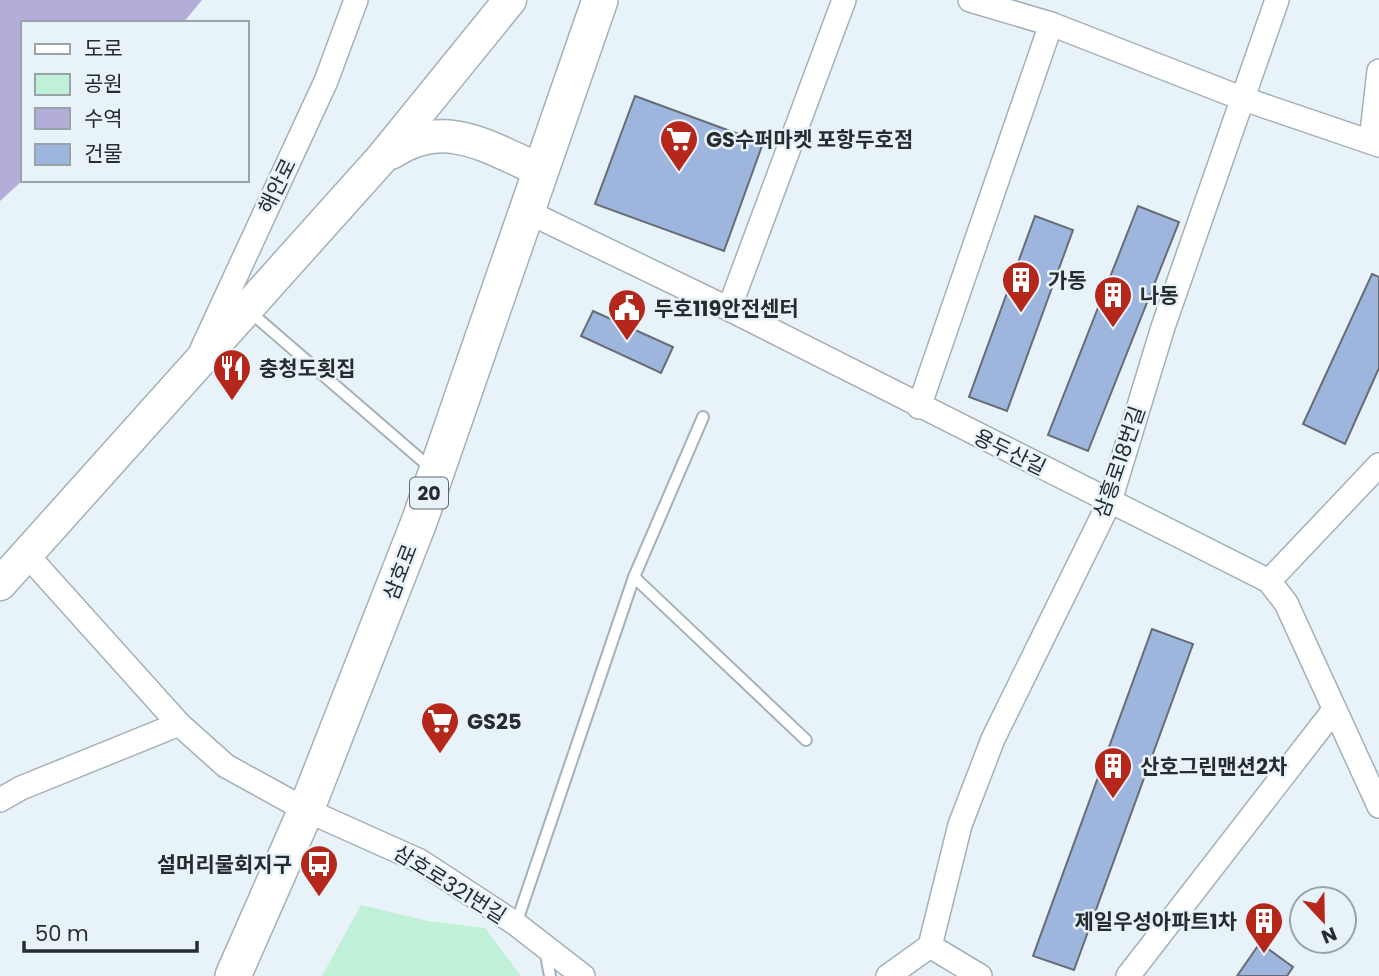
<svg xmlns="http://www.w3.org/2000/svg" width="1379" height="976" font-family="Poppins,'Noto Sans KR',sans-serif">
  <rect width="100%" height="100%" fill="#e7f3f9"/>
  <!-- green -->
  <path fill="#c0f0d7" d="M 361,905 L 428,921 L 485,928 L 521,976 L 322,976 Z"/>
  <!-- water -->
  <path fill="#b4add9" d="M 0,0 L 202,0 L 183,23 L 23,23 L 23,180 L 0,201 Z"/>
  <!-- building -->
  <g fill="#9eb6de" stroke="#676d76" stroke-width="2">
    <path d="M 635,96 L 763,143 L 724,251 L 595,204 Z"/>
    <path d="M 1138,206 L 1179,222 L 1088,451 L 1048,435 Z"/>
    <path d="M 1035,216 L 1073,230 L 1007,411 L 969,397 Z"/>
    <path d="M 1372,274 L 1379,277 L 1379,368 L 1345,444 L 1303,424 Z"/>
    <path d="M 593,311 L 673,347 L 661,373 L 581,336 Z"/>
    <path d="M 1152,629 L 1193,644 L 1074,970 L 1033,956 Z"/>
    <path d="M 1260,943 L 1293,967 L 1287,976 L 1237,976 Z"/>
  </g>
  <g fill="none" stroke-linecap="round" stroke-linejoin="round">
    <defs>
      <g id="lane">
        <path d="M 249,311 L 433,470"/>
        <path d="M 634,577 L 806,740"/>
        <path d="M 516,924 L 634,577 L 703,417"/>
        <path d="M 545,949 L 550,976"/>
      </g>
      <g id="street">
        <path d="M 970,0 L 1051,24 L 1241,98 L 1379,145"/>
        <path d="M 1371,141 L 1379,71"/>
        <path d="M 526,211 L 729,309 L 1269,581 L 1286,603 L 1379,806"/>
        <path d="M 729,309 L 844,0"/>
        <path d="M 202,349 L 326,81 L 356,0"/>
        <path d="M 919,407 L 1051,24"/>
        <path d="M 28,556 L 179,724 L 226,766 L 306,810 L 420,861 L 516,924 L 583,976"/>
        <path d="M 1269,581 L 1379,465"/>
        <path d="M 0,800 L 21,788 L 179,724"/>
        <path d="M 930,946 L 980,976"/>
        <path d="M 888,976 L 930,946 L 960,825 L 993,739 L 1110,501 L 1163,327 L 1277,0"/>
        <path d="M 1128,976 L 1334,710"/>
      </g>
      <g id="secondary">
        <path d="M 391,153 C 445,117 487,147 540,170"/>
        <path d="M 0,584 L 381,159 L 510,0"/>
      </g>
      <path id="primary" d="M 233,976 L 306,810 L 419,522 L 600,0"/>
    </defs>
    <!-- lane casing -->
    <use href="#lane" stroke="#a5b1b7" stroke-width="14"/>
    <!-- street casing -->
    <use href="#street" stroke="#a5b1b7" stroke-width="26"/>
    <!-- secondary casing -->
    <use href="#secondary" stroke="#a5b1b7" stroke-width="35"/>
    <!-- primary casing -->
    <use href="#primary" stroke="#a5b1b7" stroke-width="38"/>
    <!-- lane -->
    <use href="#lane" stroke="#fff" stroke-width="10"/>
    <!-- street -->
    <use href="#street" stroke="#fff" stroke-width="23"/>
    <!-- secondary -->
    <use href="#secondary" stroke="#fff" stroke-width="32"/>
    <!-- primary -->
    <use href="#primary" stroke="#fff" stroke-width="35"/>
  </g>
  <!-- icons -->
  <defs>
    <symbol id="supermarket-pin" viewBox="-11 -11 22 30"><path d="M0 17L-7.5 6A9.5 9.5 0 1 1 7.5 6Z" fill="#b5271a" stroke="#e7f3f9"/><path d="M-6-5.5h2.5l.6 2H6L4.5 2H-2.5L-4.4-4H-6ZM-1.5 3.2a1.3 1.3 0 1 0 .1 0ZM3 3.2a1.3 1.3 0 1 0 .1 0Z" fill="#fff"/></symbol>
    <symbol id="building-pin" viewBox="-11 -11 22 30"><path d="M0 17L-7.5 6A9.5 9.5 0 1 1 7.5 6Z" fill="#b5271a" stroke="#e7f3f9"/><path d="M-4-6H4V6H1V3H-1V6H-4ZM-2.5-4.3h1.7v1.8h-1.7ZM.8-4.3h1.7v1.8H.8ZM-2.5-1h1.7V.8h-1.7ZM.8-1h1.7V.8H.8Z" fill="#fff"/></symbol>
    <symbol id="civic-pin" viewBox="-11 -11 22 30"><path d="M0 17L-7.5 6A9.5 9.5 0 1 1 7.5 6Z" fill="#b5271a" stroke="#e7f3f9"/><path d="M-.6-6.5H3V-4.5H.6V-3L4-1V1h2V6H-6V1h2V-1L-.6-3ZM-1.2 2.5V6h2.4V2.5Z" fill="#fff"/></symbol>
    <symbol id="restaurant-pin" viewBox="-11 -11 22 30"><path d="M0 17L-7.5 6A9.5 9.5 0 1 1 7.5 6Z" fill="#b5271a" stroke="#e7f3f9"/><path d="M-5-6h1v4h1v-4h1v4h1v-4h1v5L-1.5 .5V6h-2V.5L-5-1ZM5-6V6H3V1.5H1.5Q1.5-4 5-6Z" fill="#fff"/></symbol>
    <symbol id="bus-pin" viewBox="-11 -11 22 30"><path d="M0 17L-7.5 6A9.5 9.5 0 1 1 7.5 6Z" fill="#b5271a" stroke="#e7f3f9"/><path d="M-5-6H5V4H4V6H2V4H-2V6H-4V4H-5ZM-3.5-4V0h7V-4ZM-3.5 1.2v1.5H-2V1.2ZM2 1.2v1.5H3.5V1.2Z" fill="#fff"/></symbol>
  </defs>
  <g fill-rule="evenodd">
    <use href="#supermarket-pin" x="657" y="117" width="44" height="60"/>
    <use href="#building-pin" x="999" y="258" width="44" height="60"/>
    <use href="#building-pin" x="1091" y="273" width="44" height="60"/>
    <use href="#civic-pin" x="605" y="286" width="44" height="60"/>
    <use href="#restaurant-pin" x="210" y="346" width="44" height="60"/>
    <use href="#supermarket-pin" x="418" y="699" width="44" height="60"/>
    <use href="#building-pin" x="1091" y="744" width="44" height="60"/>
    <use href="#bus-pin" x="297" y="842" width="44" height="60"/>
    <use href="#building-pin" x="1242" y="899" width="44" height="60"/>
  </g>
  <g text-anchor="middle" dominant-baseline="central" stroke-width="5" stroke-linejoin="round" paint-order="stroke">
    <!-- shield labels -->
    <rect fill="#e7f3f9" stroke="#61686b" stroke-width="2" x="410" y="477.5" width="38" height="31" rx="5"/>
    <g font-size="19" font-weight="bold" fill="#272c2e">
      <text x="429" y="493">20</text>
    </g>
    <!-- poi labels -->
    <g font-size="21" font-weight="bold" fill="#272c2e" stroke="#e7f3f9" text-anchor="start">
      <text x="706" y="139">GS수퍼마켓 포항두호점</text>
      <text x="1048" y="280">가동</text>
      <text x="1140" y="295">나동</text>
      <text x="654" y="308">두호119안전센터</text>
      <text x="259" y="368">충청도횟집</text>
      <text x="467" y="721">GS25</text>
      <text x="1140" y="766">산호그린맨션2차</text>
      <text x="292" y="864" text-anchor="end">설머리물회지구</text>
      <text x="1237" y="921" text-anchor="end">제일우성아파트1차</text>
    </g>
    <!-- street labels -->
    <g font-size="21" fill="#272c2e" stroke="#e7f3f9">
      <text transform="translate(277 186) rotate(-64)">해안로</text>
      <text transform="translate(1010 452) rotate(26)">용두산길</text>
      <text transform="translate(1119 462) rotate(-71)">삼흥로18번길</text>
      <text transform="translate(400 572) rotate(-69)">삼호로</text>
      <text transform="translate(450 884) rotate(32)">삼호로321번길</text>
    </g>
  </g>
  <!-- legend -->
  <rect x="21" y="21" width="228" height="161" fill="#e7f3f9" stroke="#9aa3a8" stroke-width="2"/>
  <rect x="35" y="44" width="35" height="10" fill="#ffffff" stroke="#9aa3a8" stroke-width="2"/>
  <text x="84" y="56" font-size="21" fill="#272c2e">도로</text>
  <rect x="35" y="74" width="35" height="21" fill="#c0f0d7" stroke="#9aa3a8" stroke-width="2"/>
  <text x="84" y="91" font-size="21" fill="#272c2e">공원</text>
  <rect x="35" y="108" width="35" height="21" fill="#b4add9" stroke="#9aa3a8" stroke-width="2"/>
  <text x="84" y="126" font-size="21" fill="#272c2e">수역</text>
  <rect x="35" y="144" width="35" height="21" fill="#9eb6de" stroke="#9aa3a8" stroke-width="2"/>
  <text x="84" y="161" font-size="21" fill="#272c2e">건물</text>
  <!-- north arrow -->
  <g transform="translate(1323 920) rotate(158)"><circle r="33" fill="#e7f3f9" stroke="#9aa3a8" stroke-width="2"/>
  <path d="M0-5L12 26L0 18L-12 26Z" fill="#b5271a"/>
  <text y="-10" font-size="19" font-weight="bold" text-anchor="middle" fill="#272c2e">N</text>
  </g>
  <!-- scale -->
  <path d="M24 941v10h173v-10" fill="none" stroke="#272c2e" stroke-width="3.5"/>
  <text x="35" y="941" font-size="21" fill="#272c2e" stroke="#e7f3f9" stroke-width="5" paint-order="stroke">50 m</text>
</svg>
